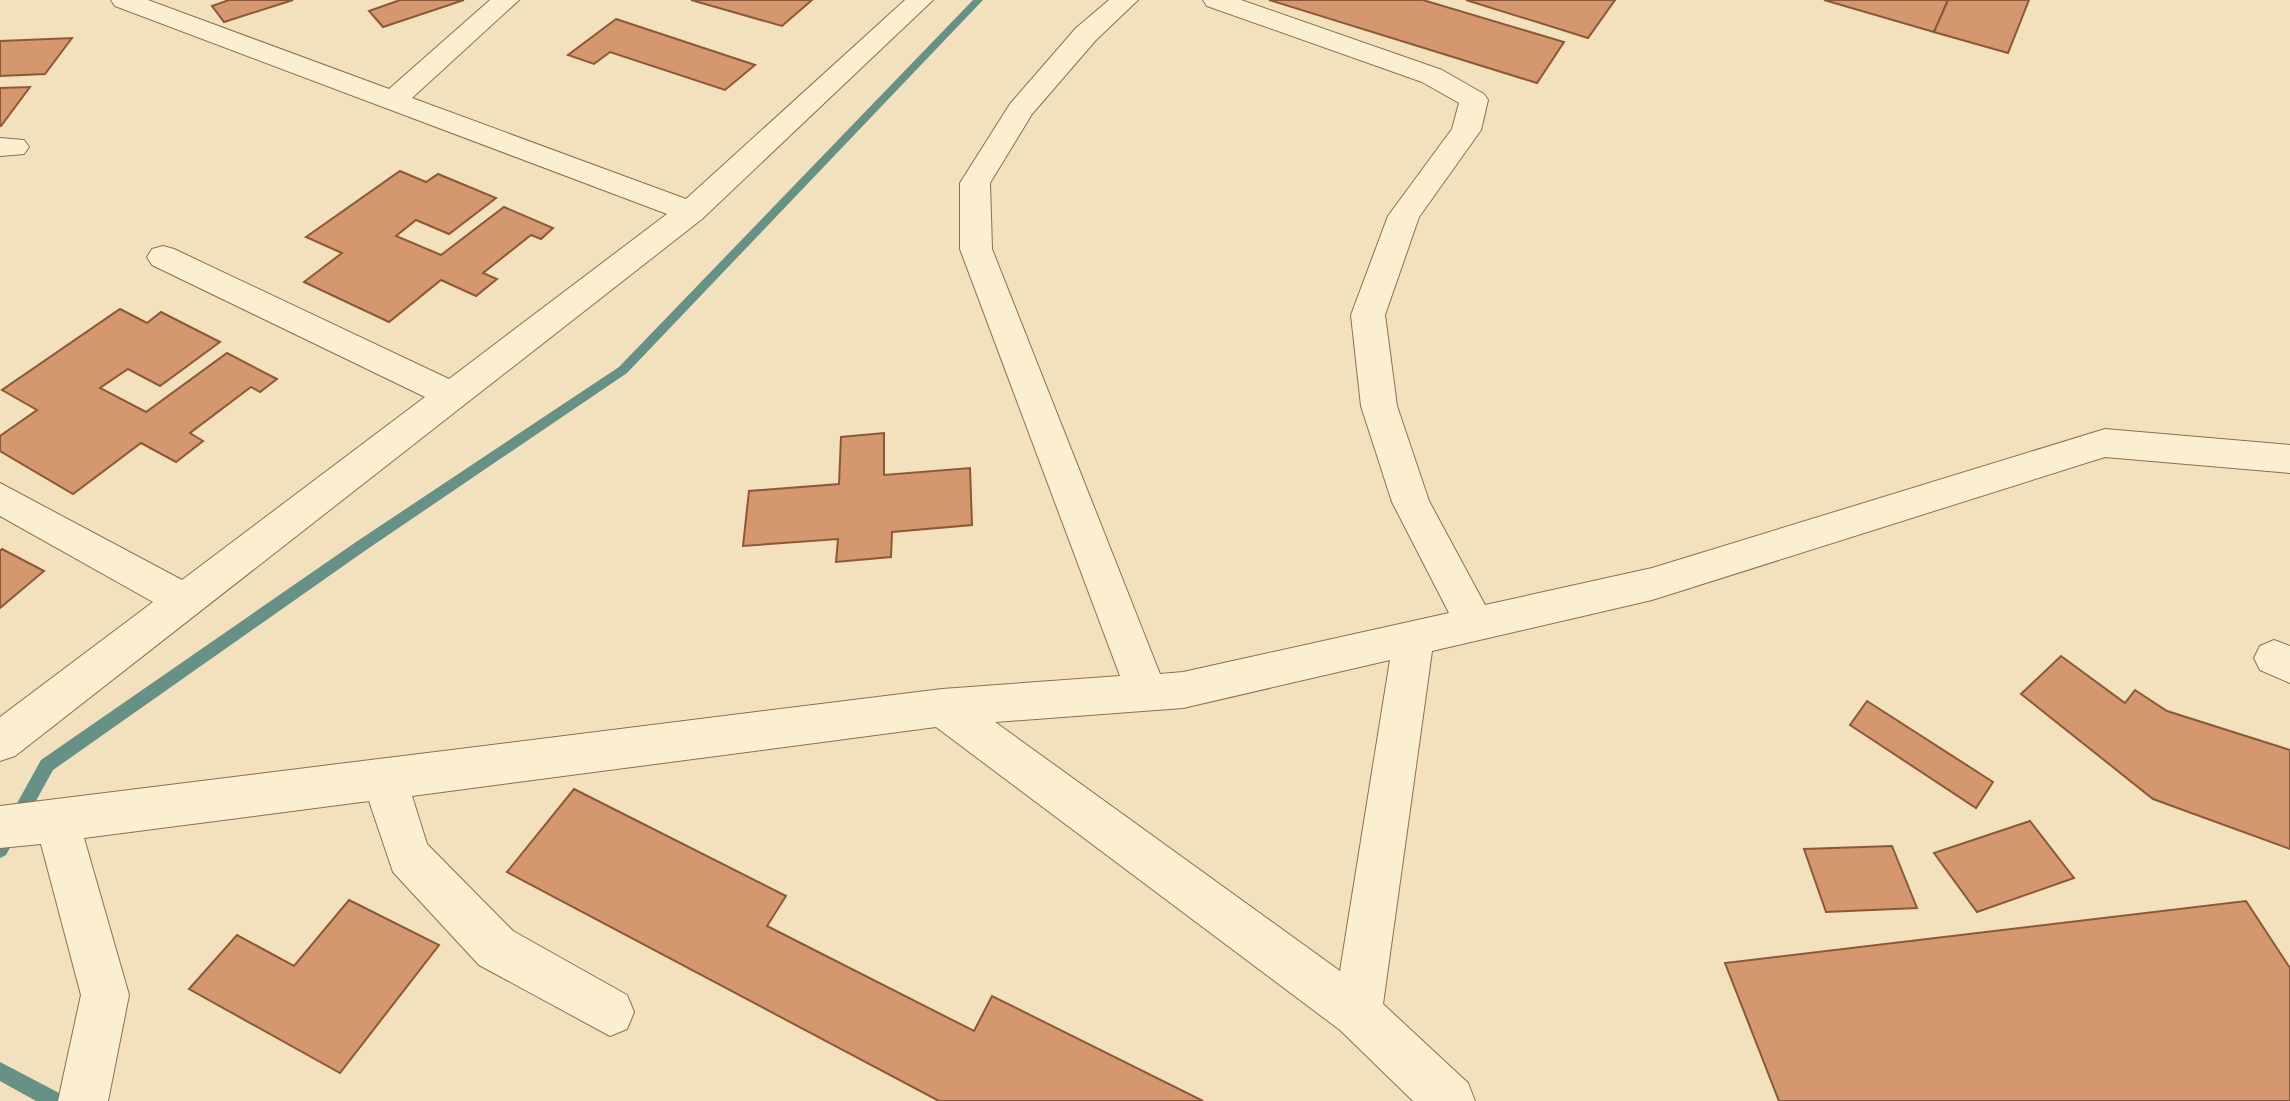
<svg xmlns="http://www.w3.org/2000/svg" width="2290" height="1101" font-family="'IBM Plex Serif',serif">
  <rect width="100%" height="100%" fill="#f2e1bc"/>
  <g fill="none" stroke-linecap="round" stroke-linejoin="round">
    <!-- stream -->
    <g fill="#679186" fill-rule="evenodd">
      <path d="M 973,0 L 983,0 L 627,373 L 366,550 L 53,770 L 6,855 L 0,858 L 0,834 L 41,760 L 356,542 L 619,367 Z"/>
      <path d="M 0,1062 L 61,1094 L 63,1101 L 36,1101 L 0,1081 Z"/>
    </g>
  </g>
  <!-- building -->
  <g fill="#d4976e" stroke="#8d5837" stroke-width="2">
    <path d="M 229,0 L 293,0 L 224,22 L 212,6 Z"/>
    <path d="M 400,0 L 464,0 L 383,27 L 369,11 Z"/>
    <path d="M 691,0 L 812,0 L 782,26 Z"/>
    <path d="M 1269,0 L 1423,0 L 1564,42 L 1537,83 Z"/>
    <path d="M 1466,0 L 1615,0 L 1588,38 Z"/>
    <path d="M 1824,0 L 1948,0 L 1934,32 Z"/>
    <path d="M 1948,0 L 2029,0 L 2008,53 L 1934,32 Z"/>
    <path d="M 616,19 L 755,65 L 725,90 L 610,52 L 594,64 L 568,55 Z"/>
    <path d="M 72,38 L 45,74 L 0,76 L 0,41 Z"/>
    <path d="M 30,87 L 1,126 L 0,126 L 0,88 Z"/>
    <path d="M 400,171 L 426,182 L 438,174 L 496,198 L 449,234 L 416,220 L 396,236 L 441,255 L 504,207 L 553,228 L 541,239 L 531,235 L 483,273 L 497,279 L 476,296 L 441,280 L 389,322 L 304,282 L 342,253 L 306,237 Z"/>
    <path d="M 120,309 L 147,323 L 161,312 L 220,342 L 160,386 L 128,369 L 100,388 L 146,412 L 227,353 L 277,379 L 260,392 L 251,387 L 190,433 L 203,441 L 176,462 L 141,443 L 73,494 L 0,451 L 0,436 L 37,410 L 2,390 Z"/>
    <path d="M 884,433 L 884,475 L 970,468 L 972,525 L 892,532 L 891,557 L 836,562 L 838,539 L 743,546 L 749,491 L 839,484 L 841,437 Z"/>
    <path d="M 2,549 L 44,571 L 0,608 L 0,551 Z"/>
    <path d="M 2061,656 L 2125,703 L 2135,690 L 2167,711 L 2290,750 L 2290,849 L 2153,799 L 2021,694 Z"/>
    <path d="M 1867,701 L 1993,782 L 1976,808 L 1850,725 Z"/>
    <path d="M 574,789 L 786,896 L 767,926 L 974,1031 L 992,996 L 1203,1101 L 939,1101 L 507,872 Z"/>
    <path d="M 2030,821 L 2074,878 L 1977,912 L 1934,853 Z"/>
    <path d="M 1892,846 L 1917,908 L 1826,912 L 1804,849 Z"/>
    <path d="M 349,900 L 439,945 L 340,1073 L 189,989 L 237,935 L 294,966 Z"/>
    <path d="M 2246,901 L 2290,968 L 2290,1101 L 1779,1101 L 1725,963 Z"/>
  </g>
  <g fill="none" stroke-linecap="round" stroke-linejoin="round">
    <defs>
      <g id="minor">
        <path d="M 111,0 L 148,0 L 389,89 L 490,0 L 519,0 L 412,98 L 686,199 L 905,0 L 933,0 L 702,219 L 15,756 L 0,761 L 0,717 L 153,602 L 0,516 L 0,483 L 182,580 L 425,397 L 152,265 L 147,257 L 152,249 L 163,246 L 174,249 L 449,379 L 667,214 L 115,6 Z"/>
        <path d="M 1109,0 L 1138,0 L 1096,40 L 1032,114 L 990,183 L 992,249 L 1160,674 L 1183,672 L 1449,613 L 1392,502 L 1361,406 L 1351,315 L 1388,216 L 1452,129 L 1459,103 L 1422,82 L 1207,6 L 1203,0 L 1241,0 L 1442,70 L 1484,94 L 1488,100 L 1481,130 L 1419,217 L 1385,315 L 1397,406 L 1429,501 L 1485,605 L 1652,568 L 2105,429 L 2290,445 L 2290,473 L 2105,457 L 1652,600 L 1432,651 L 1383,1004 L 1468,1083 L 1475,1101 L 1413,1101 L 1340,1030 L 936,727 L 412,796 L 427,844 L 513,931 L 627,995 L 634,1012 L 627,1029 L 610,1036 L 479,965 L 393,872 L 369,801 L 84,838 L 129,995 L 108,1101 L 58,1101 L 81,995 L 41,844 L 0,848 L 0,806 L 942,689 L 1120,676 L 960,249 L 960,183 L 1010,104 L 1076,28 ZM 1390,660 L 1340,971 L 995,722 L 1183,708 Z"/>
        <path d="M 0,138 L 24,140 L 29,147 L 24,154 L 0,156 Z"/>
        <path d="M 2274,640 L 2290,646 L 2290,683 L 2260,670 L 2254,658 L 2260,646 Z"/>
      </g>
    </defs>
    <!-- minor casing -->
    <use href="#minor" stroke="#8b7054" stroke-width="2"/>
    <!-- minor -->
    <use href="#minor" fill="#fceed0" fill-rule="evenodd"/>
  </g>
</svg>
